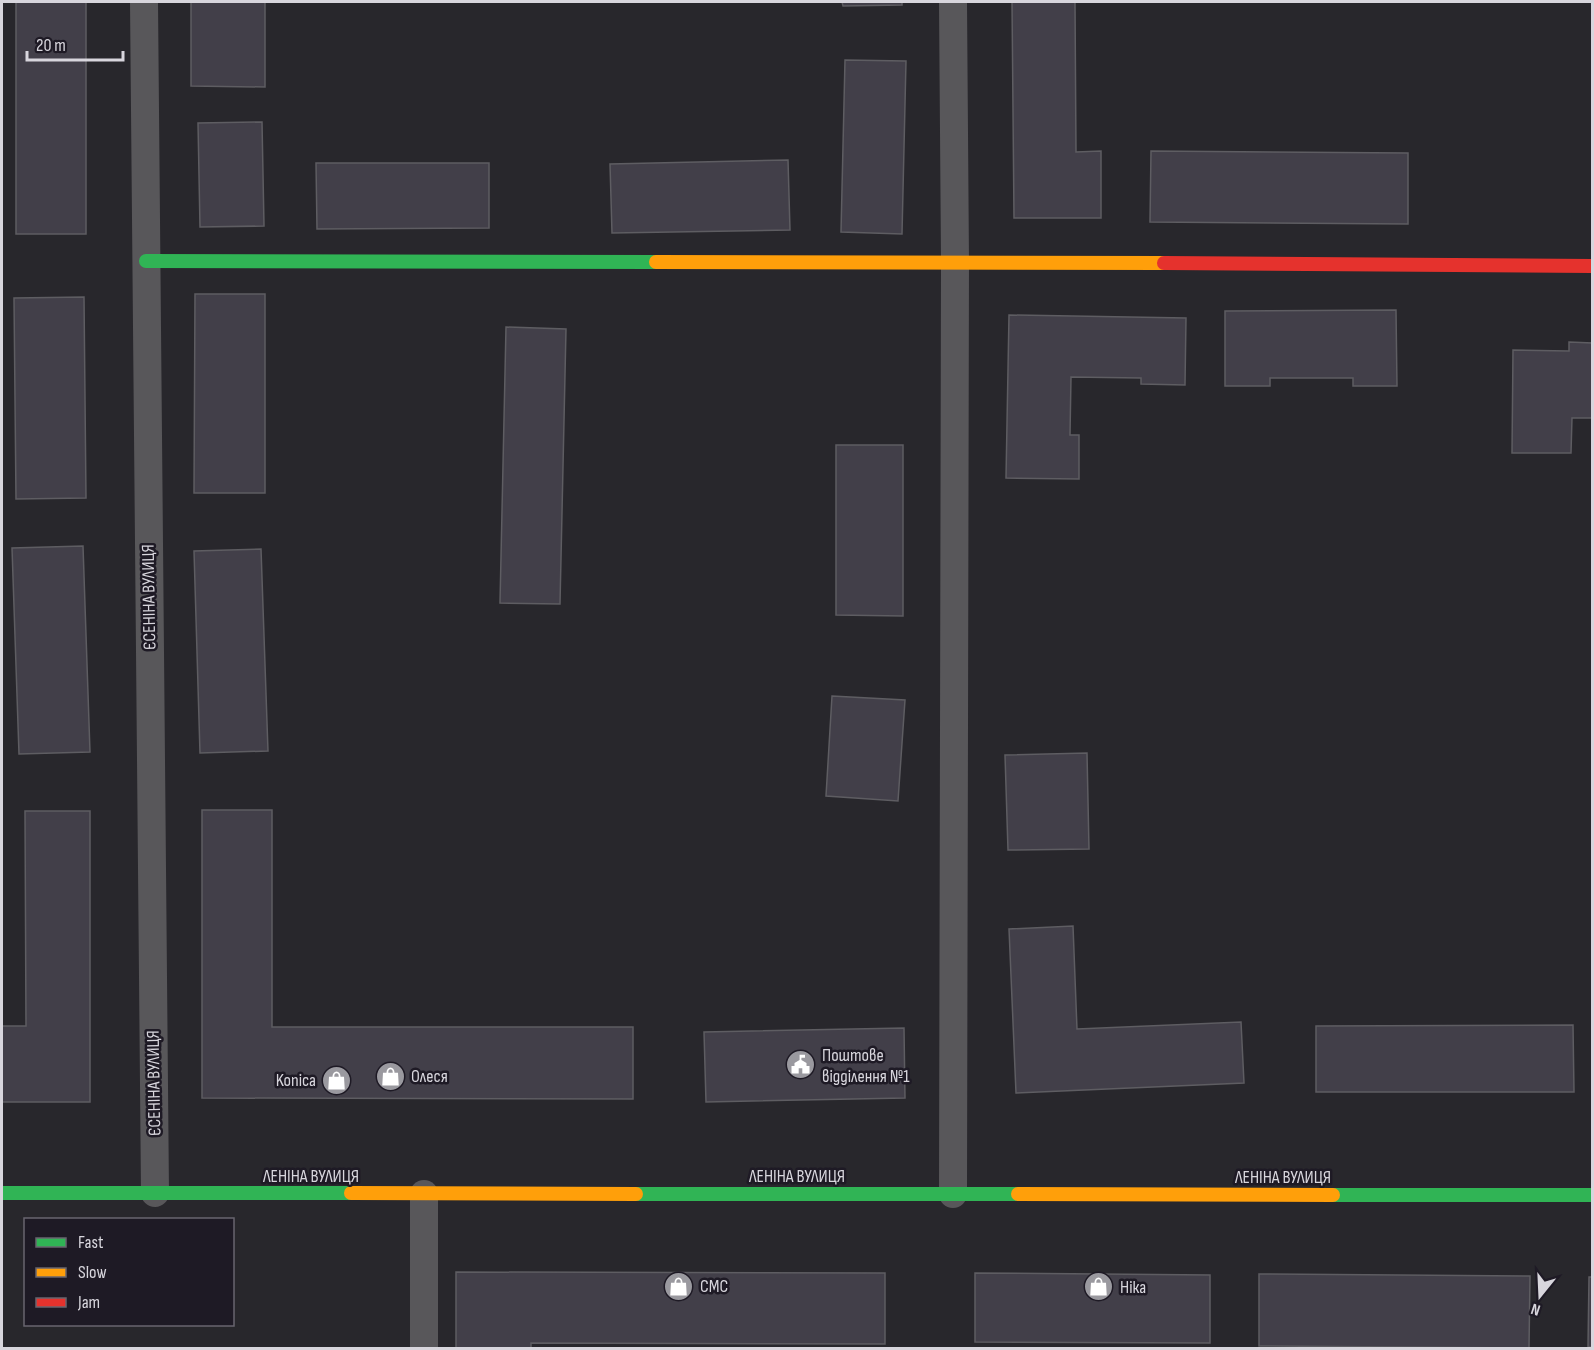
<svg xmlns="http://www.w3.org/2000/svg" width="1594" height="1350" font-family="'Sofia Sans Condensed',sans-serif">
  <rect width="100%" height="100%" fill="#28272c"/>
  <!-- building -->
  <g fill="#423f49" stroke="#5e5d62" stroke-width="1.5">
    <rect x="16" y="2" width="70" height="232"/>
    <path d="M 191,2 L 265,2 L 265,87 L 191,86 Z"/>
    <path d="M 842,2 L 902,2 L 902,5 L 843,6 Z"/>
    <path d="M 1012,2 L 1075,2 L 1076,152 L 1101,151 L 1101,218 L 1014,218 Z"/>
    <path d="M 845,60 L 906,61 L 902,234 L 841,232 Z"/>
    <path d="M 262,122 L 264,226 L 200,227 L 198,123 Z"/>
    <path d="M 1151,151 L 1408,153 L 1408,224 L 1150,222 Z"/>
    <path d="M 788,160 L 790,230 L 612,233 L 610,164 Z"/>
    <path d="M 316,163 L 489,163 L 489,228 L 317,229 Z"/>
    <path d="M 195,294 L 265,294 L 265,493 L 194,493 Z"/>
    <path d="M 84,297 L 86,498 L 16,499 L 14,298 Z"/>
    <path d="M 1396,310 L 1397,386 L 1353,386 L 1353,378 L 1270,378 L 1270,386 L 1225,386 L 1225,311 Z"/>
    <path d="M 1009,315 L 1186,318 L 1185,385 L 1141,384 L 1141,378 L 1071,377 L 1070,435 L 1079,435 L 1079,479 L 1006,478 Z"/>
    <path d="M 506,327 L 566,329 L 560,604 L 500,603 Z"/>
    <path d="M 1569,342 L 1592,343 L 1592,418 L 1572,418 L 1571,453 L 1512,453 L 1513,350 L 1569,351 Z"/>
    <path d="M 836,445 L 903,445 L 903,616 L 836,615 Z"/>
    <path d="M 83,546 L 90,752 L 19,754 L 12,548 Z"/>
    <path d="M 261,549 L 268,751 L 200,753 L 194,551 Z"/>
    <path d="M 832,696 L 905,700 L 898,801 L 826,796 Z"/>
    <path d="M 1087,753 L 1089,849 L 1008,850 L 1005,755 Z"/>
    <path d="M 202,810 L 272,810 L 272,1027 L 633,1027 L 633,1099 L 202,1098 Z"/>
    <path d="M 25,811 L 90,811 L 90,1102 L 2,1102 L 2,1026 L 26,1026 Z"/>
    <path d="M 1073,926 L 1077,1029 L 1241,1022 L 1244,1083 L 1016,1093 L 1009,929 Z"/>
    <path d="M 1573,1025 L 1574,1092 L 1316,1092 L 1316,1026 Z"/>
    <path d="M 904,1028 L 905,1098 L 706,1102 L 704,1032 Z"/>
    <path d="M 456,1272 L 885,1273 L 885,1344 L 531,1343 L 531,1348 L 456,1348 Z"/>
    <path d="M 975,1273 L 1210,1275 L 1210,1343 L 975,1342 Z"/>
    <path d="M 1259,1274 L 1530,1276 L 1529,1348 L 1259,1346 Z"/>
    <path d="M 1589,1277 L 1592,1277 L 1592,1347 L 1588,1347 Z"/>
  </g>
  <g fill="none" stroke-linecap="round" stroke-linejoin="round">
    <!-- street -->
    <g stroke="#58575a" stroke-width="28">
      <path d="M 144,2 L 155,1193"/>
      <path d="M 953,2 L 955,262 L 953,1194"/>
      <path d="M 424,1194 L 424,1348"/>
    </g>
    <!-- fast -->
    <g stroke="#30b455" stroke-width="14">
      <path d="M 146,261 L 656,262"/>
      <path d="M 2,1193 L 351,1193"/>
      <path d="M 636,1194 L 1018,1194"/>
      <path d="M 1333,1195 L 1592,1195"/>
    </g>
    <!-- slow -->
    <g stroke="#ff9f0a" stroke-width="14">
      <path d="M 656,262 L 1164,263"/>
      <path d="M 351,1193 L 636,1194"/>
      <path d="M 1018,1194 L 1333,1195"/>
    </g>
    <!-- jam -->
    <path stroke="#e5322d" stroke-width="14" d="M 1164,263 L 1592,266"/>
  </g>
  <!-- icons -->
  <defs>
    <symbol id="civic-disc" viewBox="-11 -11 22 22"><circle r="9.5" fill="#9a999f" stroke="#1e1a25"/><path d="M-.6-6.5H3V-4.5H.6V-3L4-1V1h2V6H-6V1h2V-1L-.6-3ZM-1.2 2.5V6h2.4V2.5Z" fill="#fff"/></symbol>
    <symbol id="shop-disc" viewBox="-11 -11 22 22"><circle r="9.5" fill="#9a999f" stroke="#1e1a25"/><path d="M-5-2.5h2.3a2.7 3.5 0 0 1 5.4 0H5L5.5 6h-11ZM-1.5-2.5h3a1.5 2.3 0 0 0-3 0Z" fill="#fff"/></symbol>
  </defs>
  <g fill-rule="evenodd">
    <use href="#civic-disc" x="784" y="1048" width="33" height="33"/>
    <use href="#shop-disc" x="374" y="1060" width="33" height="33"/>
    <use href="#shop-disc" x="320" y="1064" width="33" height="33"/>
    <use href="#shop-disc" x="662" y="1270" width="33" height="33"/>
    <use href="#shop-disc" x="1082" y="1270" width="33" height="33"/>
  </g>
  <g text-anchor="middle" dominant-baseline="central" stroke-width="5" stroke-linejoin="round" paint-order="stroke">
    <!-- street labels -->
    <g font-size="18" fill="#d8d6dd" stroke="#1e1a25">
      <text transform="translate(149 597) rotate(-91)">ЄСЕНІНА ВУЛИЦЯ</text>
      <text transform="translate(154 1083) rotate(-91)">ЄСЕНІНА ВУЛИЦЯ</text>
      <text x="311" y="1176">ЛЕНІНА ВУЛИЦЯ</text>
      <text x="797" y="1176">ЛЕНІНА ВУЛИЦЯ</text>
      <text x="1283" y="1177">ЛЕНІНА ВУЛИЦЯ</text>
    </g>
    <!-- poi labels -->
    <g font-size="18" fill="#d8d6dd" stroke="#1e1a25" text-anchor="start">
      <text x="822" y="1055">Поштове<tspan x="822" dy="21">відділення №1</tspan></text>
      <text x="411" y="1076">Олеся</text>
      <text x="316" y="1080" text-anchor="end">Konica</text>
      <text x="700" y="1286">СМС</text>
      <text x="1120" y="1287">Ніка</text>
    </g>
  </g>
  <!-- border -->
  <rect width="1594" height="1350" fill="none" stroke="#d8d6dd" stroke-width="6"/>
  <!-- legend -->
  <rect x="24" y="1218" width="210" height="108" fill="#1e1a25" stroke="#68656f" stroke-width="1.5"/>
  <rect x="36" y="1238" width="30" height="9" fill="#30b455" stroke="#68656f" stroke-width="1.5"/>
  <text x="78" y="1248" font-size="18" fill="#d8d6dd">Fast</text>
  <rect x="36" y="1268" width="30" height="9" fill="#ff9f0a" stroke="#68656f" stroke-width="1.5"/>
  <text x="78" y="1278" font-size="18" fill="#d8d6dd">Slow</text>
  <rect x="36" y="1298" width="30" height="9" fill="#e5322d" stroke="#68656f" stroke-width="1.5"/>
  <text x="78" y="1308" font-size="18" fill="#d8d6dd">Jam</text>
  <!-- north arrow -->
  <g transform="translate(1540 1296) rotate(198)" stroke="#1e1a25" stroke-width="4.5" paint-order="stroke">
  <path d="M0-4.5L10 22L0 15L-10 22Z" fill="#d8d6dd"/>
  <text y="-9" font-size="16" font-weight="bold" text-anchor="middle" fill="#d8d6dd">N</text>
  </g>
  <!-- scale -->
  <path d="M27 51v9h96v-9" fill="none" stroke="#d8d6dd" stroke-width="3"/>
  <text x="36" y="51" font-size="18" fill="#d8d6dd" stroke="#1e1a25" stroke-width="4.5" paint-order="stroke">20 m</text>
</svg>
